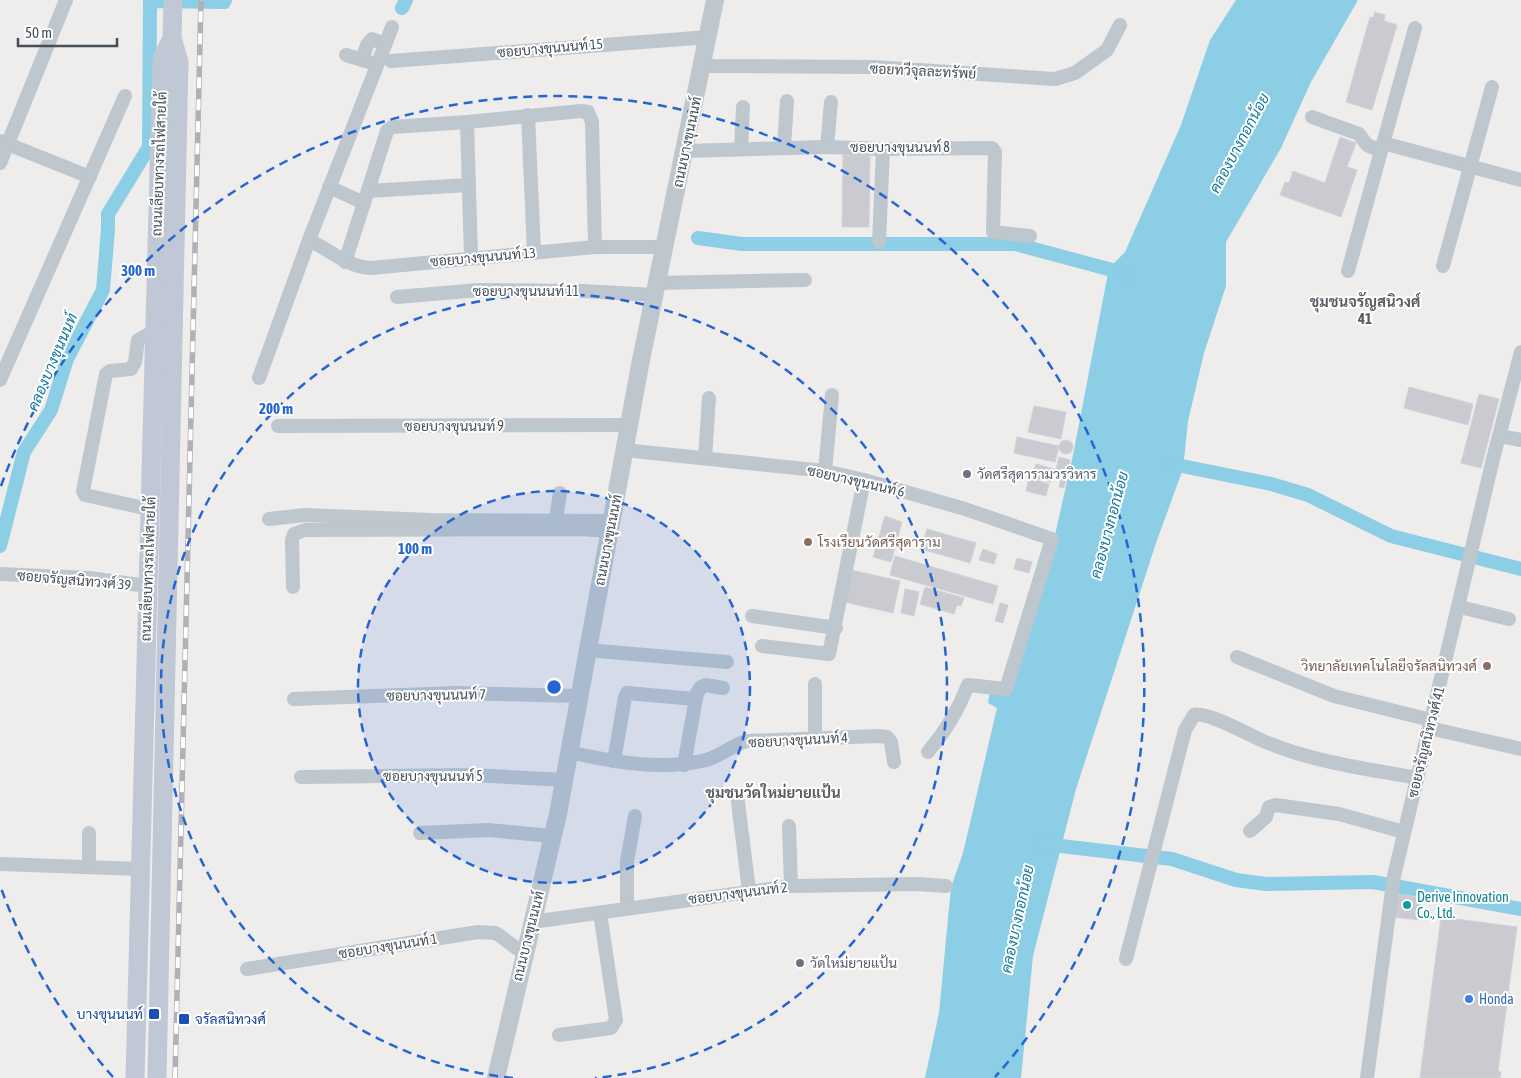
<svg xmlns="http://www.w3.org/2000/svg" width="1521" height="1078" font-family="'Asap Condensed',Sarabun,sans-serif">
  <rect width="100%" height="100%" fill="#efecec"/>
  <!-- water -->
  <path fill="#8bcee6" d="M 1236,0 L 1358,0 L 1311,82 L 1281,148 L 1226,242 L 1226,286 L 1204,353 L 1188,421 L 1183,469 L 1156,543 L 1076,789 L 1033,956 L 1021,1078 L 925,1078 L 939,1013 L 951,887 L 963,853 L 997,708 L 988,703 L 990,691 L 1007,694 L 1055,535 L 1073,455 L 1109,268 L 1125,252 L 1181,125 L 1210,40 Z"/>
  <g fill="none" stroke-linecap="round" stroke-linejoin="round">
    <!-- canal -->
    <g stroke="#8bcee6" stroke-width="14">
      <path d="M 402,8 L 406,0"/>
      <path d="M 698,238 L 742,244 L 1015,244 L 1127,274"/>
      <path d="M 1167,463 L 1271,484 L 1308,495 L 1391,536 L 1521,569"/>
      <path d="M 0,546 L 24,452 L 51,410 L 67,359 L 103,290 L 108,229 L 108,214 L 149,147 L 150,1 L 224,2 L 225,0"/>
      <path d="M 1044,844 L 1172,859 L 1236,880 L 1266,884 L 1373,882 L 1521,909"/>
    </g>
  </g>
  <!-- building -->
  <g fill="#cacbd1" stroke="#d1d2d8">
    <path d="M 1375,12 L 1385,15 L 1384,21 L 1397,25 L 1372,110 L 1346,102 L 1370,17 L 1373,18 Z"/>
    <path d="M 1340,137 L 1356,143 L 1347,167 L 1357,170 L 1341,217 L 1280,195 L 1285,182 L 1289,183 L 1293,171 L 1325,183 Z"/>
    <path d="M 843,155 L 870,156 L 869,227 L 842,227 Z"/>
    <path d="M 1409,387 L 1473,404 L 1468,425 L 1404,408 Z"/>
    <path d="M 1479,394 L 1499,399 L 1481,468 L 1461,463 Z"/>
    <path d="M 1034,406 L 1066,412 L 1061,439 L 1028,432 Z"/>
    <path d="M 1017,437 L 1059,446 L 1055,462 L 1014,453 Z"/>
    <circle cx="1066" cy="447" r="7"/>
    <path d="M 1059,457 L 1070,460 L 1068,473 L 1056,470 Z"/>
    <path d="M 1036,464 L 1054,469 L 1051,482 L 1032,478 Z"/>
    <path d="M 1061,477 L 1066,478 L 1064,488 L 1059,487 Z"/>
    <path d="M 1029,478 L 1049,484 L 1046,496 L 1026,491 Z"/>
    <path d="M 885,516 L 902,522 L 891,562 L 873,557 Z"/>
    <path d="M 927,529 L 976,543 L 970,563 L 921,549 Z"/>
    <path d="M 983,549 L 997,554 L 994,564 L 979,560 Z"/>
    <path d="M 895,556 L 998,586 L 993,604 L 890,575 Z"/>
    <path d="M 1017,558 L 1032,562 L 1029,573 L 1014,569 Z"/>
    <path d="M 851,570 L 900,581 L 893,613 L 844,602 Z"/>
    <path d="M 925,587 L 964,598 L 961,606 L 957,605 L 954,614 L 920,604 Z"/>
    <path d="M 905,589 L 919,592 L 914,616 L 901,613 Z"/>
    <path d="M 1000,603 L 1008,605 L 1003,623 L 995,621 Z"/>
    <path d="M 1396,894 L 1421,897 L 1419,913 L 1421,913 L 1420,920 L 1392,917 Z"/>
    <path d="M 1441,917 L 1517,927 L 1498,1071 L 1501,1072 L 1500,1078 L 1420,1078 Z"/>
  </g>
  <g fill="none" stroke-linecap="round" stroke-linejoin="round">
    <!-- minor -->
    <g stroke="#bec6ce" stroke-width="14">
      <path d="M 346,55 L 369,62"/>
      <path d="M 362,60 L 367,45 L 372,39 L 385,44"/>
      <path d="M 391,61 L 709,37"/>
      <path d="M 703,66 L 873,67 L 1055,79 L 1075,73 L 1107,50 L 1120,25"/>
      <path d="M 528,115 L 534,252"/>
      <path d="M 1312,117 L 1359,134 L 1367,145 L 1381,151"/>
      <path d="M 467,122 L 471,257"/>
      <path d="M 0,141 L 90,177"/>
      <path d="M 1383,143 L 1521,180"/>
      <path d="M 784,147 L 787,101"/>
      <path d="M 827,147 L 831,102"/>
      <path d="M 741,148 L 743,107"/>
      <path d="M 685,151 L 827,147 L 883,149 L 992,148 L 995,152 L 993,232 L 1030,236"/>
      <path d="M 0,163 L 66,0"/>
      <path d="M 329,187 L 364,203"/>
      <path d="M 368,191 L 468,185"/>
      <path d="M 309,240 C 330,250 347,267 371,268 L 595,247 L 665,247"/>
      <path d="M 879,242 L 883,149"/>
      <path d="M 345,262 L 387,131 L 392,127 L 467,122 L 581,111 L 588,112 L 592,122 L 595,247"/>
      <path d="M 1443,266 L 1492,87"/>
      <path d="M 1348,271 L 1415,28"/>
      <path d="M 657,283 L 805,280"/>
      <path d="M 397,297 L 479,290 L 583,291 L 655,295"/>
      <path d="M 259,378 L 309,240 L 392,27"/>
      <path d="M 0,380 L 125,96"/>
      <path d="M 278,426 L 629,425"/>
      <path d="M 1500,436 L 1521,440"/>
      <path d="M 624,450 L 825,471 L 864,480 L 965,509 L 1052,539 L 1006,689 L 968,685 C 958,711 946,731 928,752"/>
      <path d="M 705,458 L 709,398"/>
      <path d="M 825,471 L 832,395"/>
      <path d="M 149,509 L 85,495 L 83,491 L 106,374 L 110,371 L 131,369 L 135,362 L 138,340 L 147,335 L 154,337"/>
      <path d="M 269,519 L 305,515 L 431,520 L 611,521"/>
      <path d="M 556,519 L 560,493"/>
      <path d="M 0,574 L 89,578 L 147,586"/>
      <path d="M 293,587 L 292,540 L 294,534 L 305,530 L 581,529 L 609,531"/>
      <path d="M 1460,607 L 1509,619"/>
      <path d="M 752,616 L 836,628"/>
      <path d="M 762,646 L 829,654 L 864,480"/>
      <path d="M 587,650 L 727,662"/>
      <path d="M 1237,657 L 1334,696 L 1431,720"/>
      <path d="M 294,699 L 455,693 L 578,696"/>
      <path d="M 1429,728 L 1521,749"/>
      <path d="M 815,739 L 815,684"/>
      <path d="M 569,752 C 613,762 662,771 706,760 C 721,756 732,745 747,741 L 879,736 L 887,737 L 891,742 L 894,762"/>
      <path d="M 614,761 L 625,697 L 627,693 L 695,699"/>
      <path d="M 684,765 L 697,693 L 701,687 L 706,685 L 723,688"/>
      <path d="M 301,777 L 471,775 L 565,780"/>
      <path d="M 738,802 L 749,891"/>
      <path d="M 789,826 L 791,886"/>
      <path d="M 1250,831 L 1266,817 L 1269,807 L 1276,805 L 1339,814 L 1404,832"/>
      <path d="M 420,833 L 488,830 L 552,836"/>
      <path d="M 0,864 L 139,869"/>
      <path d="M 89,867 L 89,833"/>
      <path d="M 627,908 L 627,861 L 635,816"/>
      <path d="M 532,922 L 791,886 L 917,884 L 946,886"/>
      <path d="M 1126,959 L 1185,730 L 1194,715 C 1206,711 1248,734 1261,740 C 1311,762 1364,768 1417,778"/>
      <path d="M 247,969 L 478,932 L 496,933 L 523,953"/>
      <path d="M 559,1035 L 611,1028 L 616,1020 L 600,913"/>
      <path d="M 1367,1078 L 1394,876 L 1493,459 L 1521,352"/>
    </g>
    <!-- tertiary -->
    <path stroke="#bec6ce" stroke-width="18" d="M 496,1078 L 558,814 L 640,365 L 715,0"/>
    <!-- secondary -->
    <g stroke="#c0c8d5" stroke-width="19">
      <path d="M 135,1078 L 162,59 L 172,38"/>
      <path d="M 157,1078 L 179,62 L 172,38 L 173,0"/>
    </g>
    <defs>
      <path id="rail" d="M 175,1078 L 201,0"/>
    </defs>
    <!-- rail casing -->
    <use href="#rail" stroke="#afb1b6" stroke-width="5.5"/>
    <!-- rail -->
    <use href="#rail" stroke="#fff" stroke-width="4" stroke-dasharray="11" stroke-linecap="butt"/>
  </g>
  <!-- distance rings -->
  <circle cx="554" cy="687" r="196" fill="#2365d2" fill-opacity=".12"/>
  <g fill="none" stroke="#2365d2" stroke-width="2.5" stroke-dasharray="9 6">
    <circle cx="554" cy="687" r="196"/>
    <path d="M513 1078A393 393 0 1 1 595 1078"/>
    <path d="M113 1077A589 589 0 0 1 1 888M1 486A589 589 0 1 1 995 1077"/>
  </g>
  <!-- markers -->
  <g fill="#6b7280" stroke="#fff" stroke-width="2">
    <circle cx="967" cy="474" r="5"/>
    <circle cx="800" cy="963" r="5"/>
  </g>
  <g fill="#8d6e63" stroke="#fff" stroke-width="2">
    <circle cx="808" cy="542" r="5"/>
    <circle cx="1487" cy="666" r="5"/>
  </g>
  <circle fill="#0f9aa8" stroke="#fff" stroke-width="2" cx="1407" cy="905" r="5"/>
  <circle fill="#3f7fe0" stroke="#fff" stroke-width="2" cx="1469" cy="999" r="5"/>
  <g fill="#1a4fb4" stroke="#fff" stroke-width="2">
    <rect x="148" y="1008" width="12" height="12" rx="2.5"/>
    <rect x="178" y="1013" width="12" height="12" rx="2.5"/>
  </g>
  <g text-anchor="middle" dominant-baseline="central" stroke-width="4" stroke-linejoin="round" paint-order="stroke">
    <!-- street labels -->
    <g font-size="14" fill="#464f58" stroke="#fff">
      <text transform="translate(550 48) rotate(-5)">ซอยบางขุนนนท์ 15</text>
      <text transform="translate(923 71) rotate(3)">ซอยทวีจุลละทรัพย์</text>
      <text transform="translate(687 142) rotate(-78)">ถนนบางขุนนนท์</text>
      <text x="900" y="147">ซอยบางขุนนนท์ 8</text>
      <text transform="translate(159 164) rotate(-88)">ถนนเลียบทางรถไฟสายใต้</text>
      <text transform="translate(483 257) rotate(-5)">ซอยบางขุนนนท์ 13</text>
      <text x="526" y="291">ซอยบางขุนนนท์ 11</text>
      <text x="454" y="426">ซอยบางขุนนนท์ 9</text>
      <text transform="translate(856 481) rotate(13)">ซอยบางขุนนนท์ 6</text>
      <text transform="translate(608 540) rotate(-79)">ถนนบางขุนนนท์</text>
      <text transform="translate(148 569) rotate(-88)">ถนนเลียบทางรถไฟสายใต้</text>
      <text transform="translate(74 580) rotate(5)">ซอยจรัญสนิทวงศ์ 39</text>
      <text transform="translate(436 695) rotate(-1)">ซอยบางขุนนนท์ 7</text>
      <text transform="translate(798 740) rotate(-3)">ซอยบางขุนนนท์ 4</text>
      <text transform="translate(1426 742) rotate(-76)">ซอยจรัญสนิทวงศ์ 41</text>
      <text x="433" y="776">ซอยบางขุนนนท์ 5</text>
      <text transform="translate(738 893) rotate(-7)">ซอยบางขุนนนท์ 2</text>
      <text transform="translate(528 936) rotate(-76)">ถนนบางขุนนนท์</text>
      <text transform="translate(388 946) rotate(-9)">ซอยบางขุนนนท์ 1</text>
    </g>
    <!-- worship labels -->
    <g font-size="14" fill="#5b616d" stroke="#fff" text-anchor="start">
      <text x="977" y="474">วัดศรีสุดารามวรวิหาร</text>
      <text x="810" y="963">วัดใหม่ยายแป้น</text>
    </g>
    <!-- education labels -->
    <g font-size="14" fill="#785e54" stroke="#fff" text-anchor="start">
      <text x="818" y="542">โรงเรียนวัดศรีสุดาราม</text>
      <text x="1477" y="666" text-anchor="end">วิทยาลัยเทคโนโลยีจรัลสนิทวงศ์</text>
    </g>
    <!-- culture labels -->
    <g font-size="14" fill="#0d838f" stroke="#fff" text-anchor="start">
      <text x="1417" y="897">Derive Innovation<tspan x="1417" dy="16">Co., Ltd.</tspan></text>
    </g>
    <!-- shop labels -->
    <g font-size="14" fill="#366cbe" stroke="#fff" text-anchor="start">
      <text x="1479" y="999">Honda</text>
    </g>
    <!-- transit labels -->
    <g font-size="14" fill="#164399" stroke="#fff" text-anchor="end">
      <text x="143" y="1014">บางขุนนนท์</text>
      <text x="195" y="1019" text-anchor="start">จรัลสนิทวงศ์</text>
    </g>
    <!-- water labels -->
    <g font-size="15" font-style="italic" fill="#14789d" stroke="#fff">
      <text transform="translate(1239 143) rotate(-62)">คลองบางกอกน้อย</text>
      <text transform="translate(52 362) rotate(-67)">คลองบางขุนนนท์</text>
      <text transform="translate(1109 525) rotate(-75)">คลองบางกอกน้อย</text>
      <text transform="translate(1017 919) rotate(-78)">คลองบางกอกน้อย</text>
    </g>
    <!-- neighbourhood labels -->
    <g font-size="15" font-weight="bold" fill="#595c61" stroke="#fff">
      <text x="1365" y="301">ชุมชนจรัญสนิวงศ์<tspan x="1365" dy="17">41</tspan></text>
      <text x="773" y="792">ชุมชนวัดใหม่ยายแป้น</text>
    </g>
  </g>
  <circle cx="554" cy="687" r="8" fill="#2365d2" stroke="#fff" stroke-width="2.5"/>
  <g font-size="15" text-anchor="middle" font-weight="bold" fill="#2365d2" stroke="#fff" stroke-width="4" stroke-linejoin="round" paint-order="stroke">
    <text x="138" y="276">300 m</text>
    <text x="276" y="414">200 m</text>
    <text x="415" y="554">100 m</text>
  </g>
  <!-- scale -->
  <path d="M18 38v8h99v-8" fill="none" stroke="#464f58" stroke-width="2.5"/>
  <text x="25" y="38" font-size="15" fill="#464f58" stroke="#ffffff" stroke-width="4" paint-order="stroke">50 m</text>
</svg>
